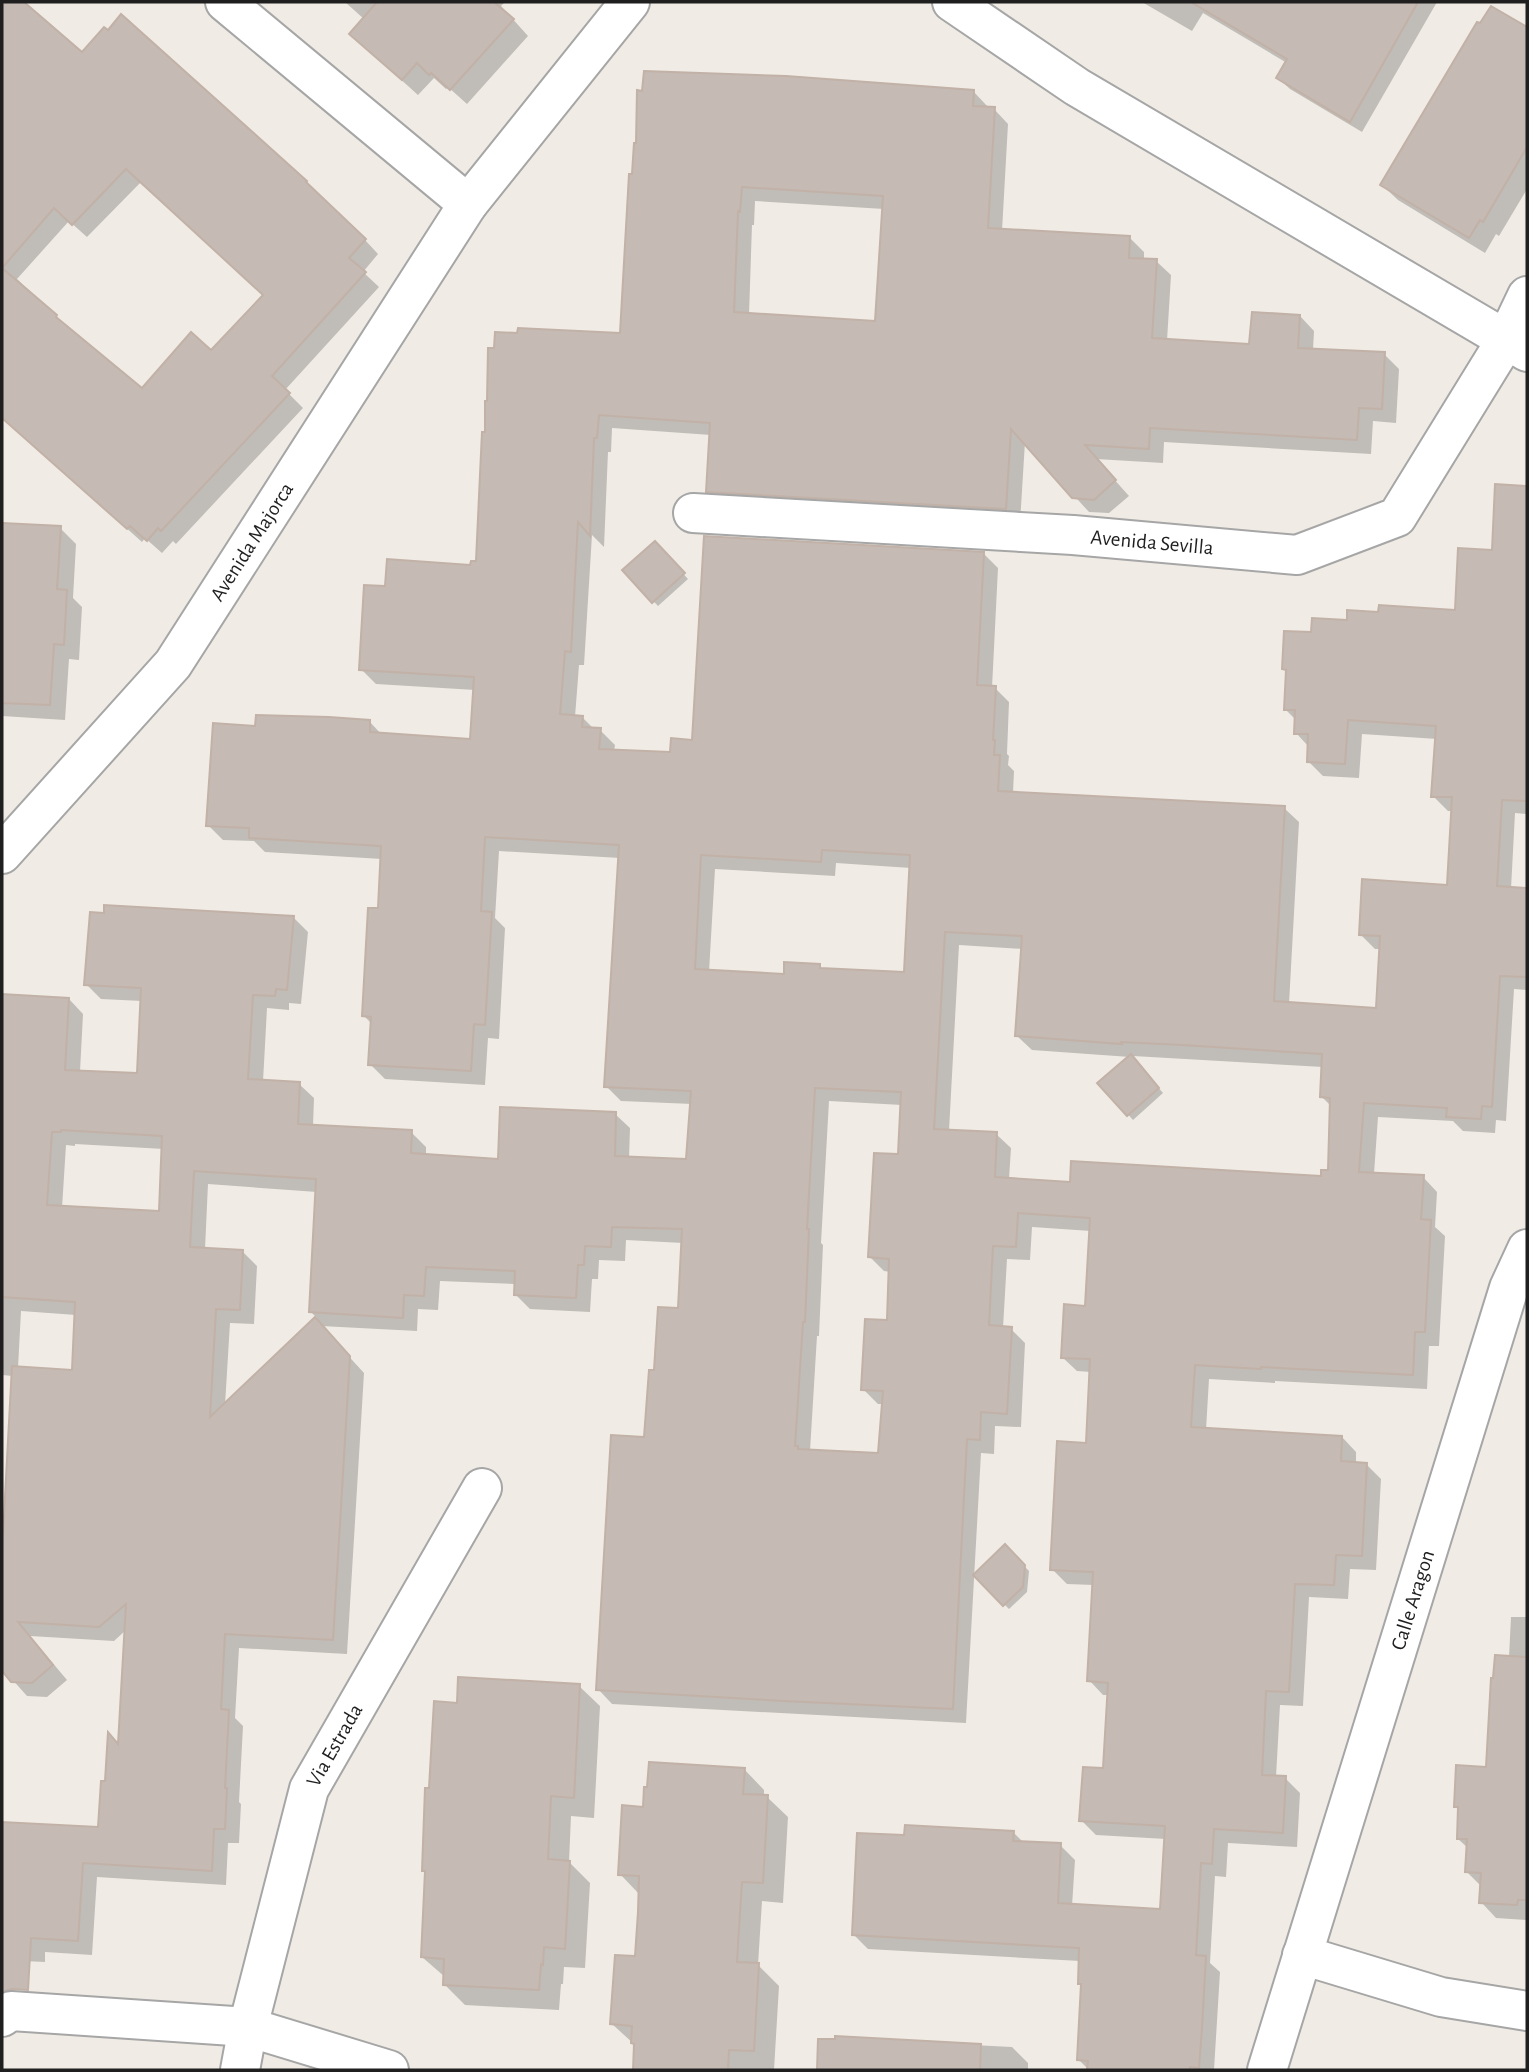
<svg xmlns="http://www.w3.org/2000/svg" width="1529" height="2072" font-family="'Alegreya Sans',sans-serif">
  <rect width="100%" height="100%" fill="#f0ece5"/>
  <!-- shadow -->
  <g fill="#0003" fill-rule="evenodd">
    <path d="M 2,2 L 22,2 L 82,55 L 365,240 L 378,254 L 363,272 L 379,287 L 285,390 L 303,408 L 176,544 L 173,541 L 162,553 L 145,538 L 142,542 L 2,417 L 2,140 L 5,137 L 2,134 ZM 141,182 L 264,295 L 211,353 L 142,390 L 70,330 L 17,279 L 69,221 L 87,237 Z"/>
    <path d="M 345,2 L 505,2 L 501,6 L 528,36 L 467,104 L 448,87 L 446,89 L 434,78 L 418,95 L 367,49 L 364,19 Z"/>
    <path d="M 1142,2 L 1437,2 L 1362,132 L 1290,89 L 1278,78 L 1287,63 L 1203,13 L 1192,31 Z"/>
    <path d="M 1492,8 L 1527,29 L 1527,189 L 1499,236 L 1496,234 L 1485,253 L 1398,200 L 1382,185 Z"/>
    <path d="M 974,92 L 988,107 L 988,109 L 994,109 L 1008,124 L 1002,231 L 1130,238 L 1144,252 L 1144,260 L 1156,261 L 1171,275 L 1167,341 L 1251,346 L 1300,316 L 1314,331 L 1313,350 L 1384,354 L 1399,369 L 1396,423 L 1373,421 L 1371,454 L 1164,442 L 1163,463 L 1096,459 L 1129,496 L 1109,513 L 1089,512 L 1025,442 L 1020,523 L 722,506 L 708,491 L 711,435 L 612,428 L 611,452 L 608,452 L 604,547 L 592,535 L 584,665 L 579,665 L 575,717 L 582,717 L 595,730 L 600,730 L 615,745 L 614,751 L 672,754 L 984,554 L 998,568 L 992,688 L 995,688 L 1009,702 L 1007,754 L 1009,756 L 1008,765 L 1014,771 L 1013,793 L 1284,808 L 1299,822 L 1289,1004 L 1378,1010 L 1381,949 L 1375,949 L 1360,934 L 1449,886 L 1453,811 L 1448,811 L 1433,796 L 1437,739 L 1362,734 L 1359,778 L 1323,776 L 1308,761 L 1309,747 L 1296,733 L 1296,720 L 1285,709 L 1288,673 L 1284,669 L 1313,634 L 1348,622 L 1457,612 L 1493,552 L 1497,486 L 1527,488 L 1527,814 L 1515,813 L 1511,889 L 1527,890 L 1527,990 L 1514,989 L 1506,1121 L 1496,1120 L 1495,1133 L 1463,1131 L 1453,1121 L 1378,1117 L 1374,1174 L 1423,1177 L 1437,1192 L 1435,1227 L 1445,1236 L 1439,1346 L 1429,1346 L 1427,1389 L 1275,1381 L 1275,1383 L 1209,1379 L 1206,1430 L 1342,1437 L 1356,1452 L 1356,1464 L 1366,1464 L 1381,1479 L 1376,1570 L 1350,1569 L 1348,1599 L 1309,1597 L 1303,1706 L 1280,1705 L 1276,1777 L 1285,1778 L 1300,1793 L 1297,1847 L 1228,1843 L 1226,1877 L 1215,1876 L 1210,1963 L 1220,1972 L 1214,2070 L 1089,2070 L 1079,2060 L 1083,1987 L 1079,1983 L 1080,1961 L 868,1949 L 853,1934 L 906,1837 L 1013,1832 L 1024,1843 L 1060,1845 L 1075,1860 L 1072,1906 L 1162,1911 L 1166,1839 L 1096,1835 L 1081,1820 L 1105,1770 L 1109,1695 L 1103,1695 L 1089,1680 L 1094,1585 L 1067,1584 L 1052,1569 L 1087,1445 L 1091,1372 L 1077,1371 L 1062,1357 L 1087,1308 L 1091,1231 L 1032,1227 L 1030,1260 L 1007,1259 L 1003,1328 L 1011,1329 L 1025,1343 L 1021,1427 L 995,1426 L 994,1454 L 981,1453 L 966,1723 L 612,1704 L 598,1689 L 646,1439 L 656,1372 L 680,1310 L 683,1243 L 626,1240 L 625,1261 L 599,1260 L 598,1279 L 592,1279 L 590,1312 L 530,1309 L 515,1294 L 516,1284 L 440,1281 L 438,1310 L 418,1309 L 417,1331 L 321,1326 L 364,1373 L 347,1654 L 239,1648 L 235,1718 L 243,1726 L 239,1802 L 241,1804 L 239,1843 L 228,1843 L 226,1885 L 97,1877 L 92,1955 L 45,1952 L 45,1962 L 2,1960 L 2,1824 L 100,1829 L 107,1783 L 110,1736 L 120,1746 L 126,1630 L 114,1641 L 30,1636 L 67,1680 L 47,1697 L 27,1696 L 2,1668 L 2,1576 L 13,1376 L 2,1375 L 2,995 L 69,999 L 83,1014 L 80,1072 L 138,1074 L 142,1001 L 101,999 L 86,984 L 293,917 L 308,932 L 301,1004 L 289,1003 L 289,1010 L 267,1008 L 263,1082 L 299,1084 L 314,1098 L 313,1126 L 411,1132 L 426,1147 L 426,1156 L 499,1161 L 615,1114 L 630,1128 L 629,1159 L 688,1161 L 692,1104 L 621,1101 L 606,1086 L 620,858 L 499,851 L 495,918 L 505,928 L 499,1039 L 488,1038 L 485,1085 L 385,1079 L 370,1064 L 372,1024 L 364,1016 L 379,910 L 382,859 L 265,852 L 254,841 L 223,840 L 208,825 L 257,728 L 370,722 L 382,735 L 471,741 L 475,690 L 376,684 L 361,669 L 387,588 L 472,566 L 477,563 L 621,335 L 631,176 ZM 755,201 L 884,209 L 876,323 L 749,315 L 752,225 L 754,225 ZM 836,863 L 911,868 L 905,974 L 823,969 L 819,966 L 785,976 L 709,972 L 715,869 L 835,876 ZM 959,945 L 1023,949 L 1017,1036 L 1032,1050 L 1130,1057 L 1100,1083 L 1133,1120 L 1163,1093 L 1132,1057 L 1134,1057 L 1133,1056 L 1323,1067 L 1321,1096 L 1331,1106 L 1329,1172 L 1323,1178 L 1072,1184 L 1009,1179 L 1011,1148 L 996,1134 L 949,1131 ZM 829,1101 L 902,1105 L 900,1156 L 870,1257 L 884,1271 L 890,1272 L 888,1322 L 863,1389 L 878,1404 L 884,1404 L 880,1455 L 810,1451 L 817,1336 L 819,1336 L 823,1245 L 821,1243 ZM 75,1144 L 164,1149 L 160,1213 L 62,1208 L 66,1145 L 75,1146 ZM 208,1184 L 317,1192 L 311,1312 L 317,1318 L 225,1405 L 230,1323 L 254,1324 L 257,1266 L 242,1251 L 205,1249 ZM 21,1311 L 76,1315 L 74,1372 L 18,1368 Z"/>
    <path d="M 2,525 L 60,528 L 76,544 L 73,598 L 82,607 L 79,660 L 69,659 L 65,720 L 2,716 Z"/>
    <path d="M 655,543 L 688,579 L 658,606 L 625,571 Z"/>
    <path d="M 1005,1547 L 1029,1571 L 1027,1592 L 1009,1609 L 975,1575 Z"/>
    <path d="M 1527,1597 L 1527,1920 L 1496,1918 L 1481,1902 L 1482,1887 L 1467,1872 L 1468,1848 L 1458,1839 L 1460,1811 L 1456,1806 L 1487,1769 L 1509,1657 L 1511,1617 L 1526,1617 Z"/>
    <path d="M 579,1686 L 600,1706 L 594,1818 L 571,1816 L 569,1862 L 590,1883 L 585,1968 L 564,1967 L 563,1984 L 561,1984 L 559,2010 L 465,2005 L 444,1984 L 445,1977 L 422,1957 L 430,1790 L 458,1705 Z"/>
    <path d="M 744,1769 L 764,1790 L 764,1797 L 767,1797 L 788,1817 L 783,1903 L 762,1901 L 758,1965 L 779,1986 L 774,2070 L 636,2070 L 634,2044 L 612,2024 L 636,1958 L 640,1895 L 620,1874 L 645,1809 Z"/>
    <path d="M 836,2038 L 1012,2047 L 1028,2063 L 1028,2070 L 818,2070 L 820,2041 L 836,2041 Z"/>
  </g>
  <!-- building -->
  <g fill="#c5bbb4" stroke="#c2b1a7" stroke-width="2" fill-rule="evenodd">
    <path d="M 2,2 L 24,2 L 82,52 L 104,27 L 108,30 L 121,14 L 307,181 L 306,182 L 366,239 L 349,258 L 366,272 L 272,376 L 290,393 L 161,531 L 158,528 L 147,541 L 130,526 L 127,529 L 2,418 L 2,268 L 57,315 L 56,317 L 142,388 L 191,332 L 211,350 L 263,295 L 126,169 L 72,225 L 54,208 L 2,268 Z"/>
    <path d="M 377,2 L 494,2 L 514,19 L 450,90 L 431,73 L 429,75 L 417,63 L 402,80 L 349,34 Z"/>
    <path d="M 1191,2 L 1418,2 L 1350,122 L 1276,78 L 1287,59 Z"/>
    <path d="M 1491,6 L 1527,27 L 1527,147 L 1483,222 L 1480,220 L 1469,238 L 1380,185 L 1477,22 L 1480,23 Z"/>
    <path d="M 644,71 L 786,76 L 974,90 L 973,106 L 995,107 L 988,228 L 1130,236 L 1129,258 L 1157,259 L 1152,338 L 1249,344 L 1252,312 L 1300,315 L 1298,348 L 1385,352 L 1382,409 L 1359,408 L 1357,440 L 1150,428 L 1149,449 L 1085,445 L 1116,480 L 1094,500 L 1072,498 L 1011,429 L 1006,509 L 706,492 L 710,423 L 599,415 L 597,438 L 594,438 L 590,536 L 578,522 L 571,652 L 565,651 L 560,714 L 583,716 L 582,727 L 601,728 L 599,749 L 670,752 L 671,738 L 692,740 L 704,536 L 984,552 L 977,685 L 996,686 L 993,740 L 995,740 L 994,755 L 1000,755 L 998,791 L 1285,806 L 1274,1001 L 1376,1008 L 1380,936 L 1359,935 L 1362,879 L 1447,885 L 1452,797 L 1431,797 L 1436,726 L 1348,720 L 1345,764 L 1307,762 L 1308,734 L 1294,734 L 1295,710 L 1284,710 L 1286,670 L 1282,669 L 1284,631 L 1311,632 L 1312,618 L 1347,620 L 1347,610 L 1378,612 L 1379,605 L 1455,610 L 1458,548 L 1492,550 L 1495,484 L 1527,486 L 1527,801 L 1502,800 L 1497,886 L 1527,888 L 1527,977 L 1500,976 L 1492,1107 L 1482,1106 L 1481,1119 L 1446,1117 L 1447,1108 L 1364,1103 L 1359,1172 L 1424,1175 L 1421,1219 L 1431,1220 L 1425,1332 L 1415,1332 L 1413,1375 L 1261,1367 L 1261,1369 L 1195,1365 L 1191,1427 L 1342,1436 L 1341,1461 L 1367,1463 L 1362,1556 L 1336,1555 L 1334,1585 L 1295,1584 L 1289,1692 L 1266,1691 L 1262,1775 L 1286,1776 L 1283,1833 L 1214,1829 L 1212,1864 L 1201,1863 L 1196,1955 L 1206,1956 L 1202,2028 L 1199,2068 L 1190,2067 L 1190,2070 L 1087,2070 L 1088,2061 L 1077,2060 L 1081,1984 L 1078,1984 L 1079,1948 L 852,1935 L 857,1833 L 904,1835 L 905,1825 L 1014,1831 L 1013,1841 L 1061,1843 L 1058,1903 L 1160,1909 L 1165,1826 L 1079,1821 L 1083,1767 L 1103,1768 L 1108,1683 L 1087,1681 L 1093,1572 L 1050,1570 L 1057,1441 L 1086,1443 L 1090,1359 L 1061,1358 L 1064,1304 L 1085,1306 L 1090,1218 L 1018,1213 L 1016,1247 L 993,1246 L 989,1325 L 1012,1327 L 1007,1414 L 981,1412 L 980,1440 L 967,1439 L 953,1709 L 784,1701 L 596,1690 L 611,1435 L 644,1437 L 649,1370 L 654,1370 L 658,1307 L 678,1308 L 682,1229 L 612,1227 L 611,1247 L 585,1246 L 584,1265 L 578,1265 L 576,1298 L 514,1295 L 515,1271 L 426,1267 L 424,1296 L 404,1295 L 403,1318 L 309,1312 L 316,1179 L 194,1171 L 190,1247 L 243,1250 L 240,1310 L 216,1309 L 210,1417 L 315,1317 L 350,1356 L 333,1640 L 225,1634 L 221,1709 L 229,1710 L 225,1788 L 227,1788 L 225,1829 L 214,1829 L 212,1871 L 83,1863 L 78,1941 L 31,1938 L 28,1990 L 12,1989 L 2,1992 L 2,1822 L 98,1827 L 101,1781 L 105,1781 L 108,1732 L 118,1744 L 126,1604 L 99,1627 L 18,1622 L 53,1665 L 32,1683 L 11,1682 L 2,1671 L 2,1553 L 12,1366 L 72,1370 L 75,1302 L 2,1297 L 2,994 L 69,998 L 65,1070 L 137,1073 L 141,988 L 84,985 L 90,912 L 104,913 L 104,905 L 294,916 L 287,990 L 276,989 L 275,996 L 253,995 L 248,1079 L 300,1082 L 298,1124 L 412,1130 L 411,1153 L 498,1159 L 500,1107 L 616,1112 L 615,1156 L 686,1159 L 691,1091 L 604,1087 L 619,845 L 485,837 L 481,911 L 492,912 L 485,1025 L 474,1024 L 471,1071 L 368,1065 L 371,1017 L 362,1016 L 368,908 L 378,908 L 381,846 L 249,838 L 249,828 L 206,826 L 213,723 L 255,726 L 256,715 L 329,717 L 370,720 L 370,732 L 470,739 L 474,677 L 359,670 L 364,585 L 385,586 L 387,559 L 470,565 L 471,561 L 476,561 L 482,432 L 485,432 L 485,401 L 487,401 L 488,348 L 494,348 L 495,332 L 517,333 L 518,328 L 620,333 L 629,174 L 632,174 L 634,143 L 636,143 L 637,90 L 642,91 ZM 742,187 L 883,196 L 875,321 L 734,312 L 738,211 L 740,212 ZM 822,850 L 910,855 L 904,972 L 820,968 L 820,964 L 784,962 L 784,974 L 695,969 L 701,855 L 821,862 ZM 945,932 L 1022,936 L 1015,1036 L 1122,1044 L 1121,1042 L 1183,1045 L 1322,1054 L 1320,1097 L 1330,1098 L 1328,1170 L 1321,1170 L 1321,1176 L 1071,1161 L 1070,1182 L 995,1177 L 997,1132 L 934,1129 ZM 815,1088 L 901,1092 L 898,1154 L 874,1153 L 868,1257 L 889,1259 L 887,1320 L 865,1319 L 861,1390 L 883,1391 L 878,1453 L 798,1449 L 798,1446 L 795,1446 L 803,1322 L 805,1322 L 809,1229 L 807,1229 ZM 61,1130 L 162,1136 L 159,1211 L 47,1205 L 52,1132 L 61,1132 Z"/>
    <path d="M 2,523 L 61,526 L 57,589 L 67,590 L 64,645 L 54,644 L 50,705 L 2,703 Z"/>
    <path d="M 655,541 L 685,573 L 652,603 L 622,570 Z"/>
    <path d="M 1131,1054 L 1159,1088 L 1127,1116 L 1097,1083 Z"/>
    <path d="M 1005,1544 L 1025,1565 L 1023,1587 L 1003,1606 L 973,1575 Z"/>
    <path d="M 1495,1655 L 1527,1657 L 1527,1900 L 1518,1900 L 1517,1905 L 1479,1903 L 1481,1873 L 1465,1872 L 1467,1839 L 1457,1839 L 1458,1807 L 1454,1807 L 1456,1765 L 1486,1767 L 1491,1678 L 1493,1678 Z"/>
    <path d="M 458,1677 L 580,1684 L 574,1798 L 551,1796 L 548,1859 L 570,1861 L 565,1949 L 544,1947 L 543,1965 L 541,1964 L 539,1990 L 443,1985 L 444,1959 L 421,1957 L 425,1871 L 422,1871 L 425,1788 L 429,1788 L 434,1701 L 457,1703 Z"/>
    <path d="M 649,1762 L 745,1768 L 743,1794 L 768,1795 L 763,1883 L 742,1882 L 738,1944 L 737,1962 L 759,1963 L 754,2051 L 729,2050 L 728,2070 L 633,2070 L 634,2044 L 631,2043 L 632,2026 L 610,2024 L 615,1955 L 635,1956 L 638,1912 L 639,1876 L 618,1875 L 622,1805 L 643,1807 L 644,1787 L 647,1787 Z"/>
    <path d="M 835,2036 L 981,2044 L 980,2070 L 817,2070 L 818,2039 L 835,2039 Z"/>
  </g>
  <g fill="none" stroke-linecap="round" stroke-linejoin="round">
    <defs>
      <g id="minor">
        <path d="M 225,2 L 468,204"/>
        <path d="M 952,2 L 1077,87 L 1527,352"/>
        <path id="s1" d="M 693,513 L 1073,535 L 1297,555 L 1397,517 L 1506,340 L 1527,296"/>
        <path id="s2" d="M 2,854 L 173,664 L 468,204 L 630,2"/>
        <path d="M 1302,1955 L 1441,1997 L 1527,2011"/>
        <path d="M 2,2017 L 11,2011 L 248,2027 L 389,2070"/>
        <path id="s3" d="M 240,2070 L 248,2027 L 309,1789 L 482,1488"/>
        <path id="s4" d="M 1267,2070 L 1509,1288 L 1527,1249"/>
      </g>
    </defs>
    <!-- minor casing -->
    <use href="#minor" stroke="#a6a6a6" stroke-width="42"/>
    <!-- minor -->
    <use href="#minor" stroke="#fff" stroke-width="38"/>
  </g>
  <g text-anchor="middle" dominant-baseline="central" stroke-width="6" stroke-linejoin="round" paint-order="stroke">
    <!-- street labels -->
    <g font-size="21" fill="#1f1f1f" stroke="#fff">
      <text stroke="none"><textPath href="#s2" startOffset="401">Avenida Majorca</textPath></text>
      <text stroke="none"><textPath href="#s1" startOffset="460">Avenida Sevilla</textPath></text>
      <text stroke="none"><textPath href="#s4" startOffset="492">Calle Aragon</textPath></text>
      <text stroke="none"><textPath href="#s3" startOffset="340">Via Estrada</textPath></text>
    </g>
  </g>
  <!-- border -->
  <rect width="1529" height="2072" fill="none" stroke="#1f1f1f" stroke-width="7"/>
</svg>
